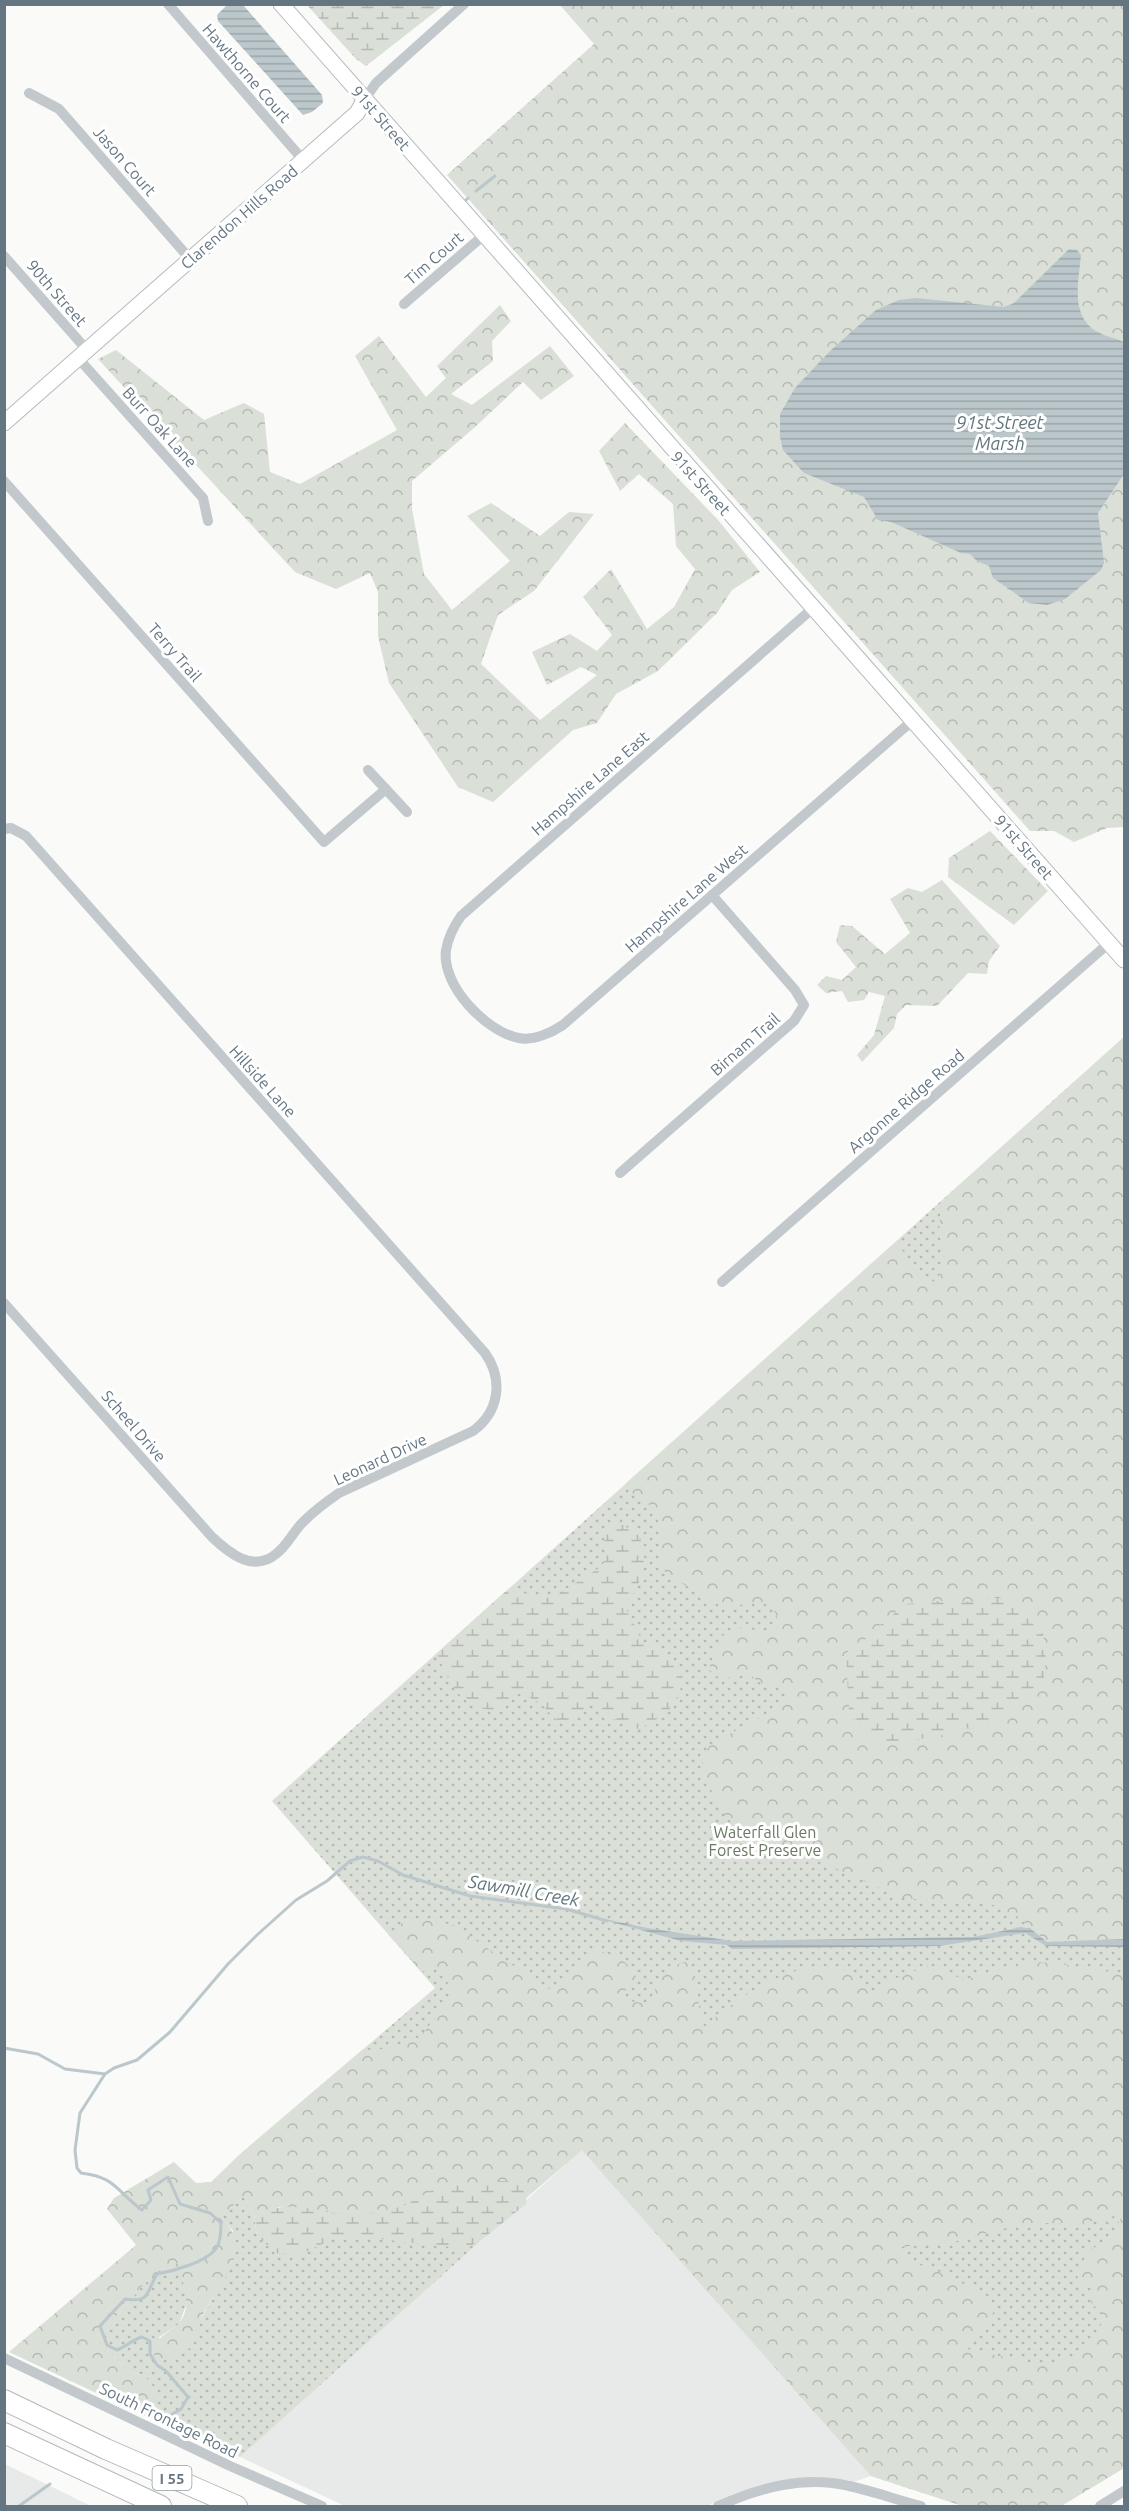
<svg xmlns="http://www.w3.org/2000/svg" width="1129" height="2511" font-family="Ubuntu,sans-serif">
  <defs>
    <pattern id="grass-dots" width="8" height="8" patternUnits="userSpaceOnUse" patternTransform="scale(1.5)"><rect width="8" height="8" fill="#dadfd7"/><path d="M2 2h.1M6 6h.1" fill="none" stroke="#b4b9b4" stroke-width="1.8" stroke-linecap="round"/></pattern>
    <pattern id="forest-crowns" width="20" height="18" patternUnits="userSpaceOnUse" patternTransform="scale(1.5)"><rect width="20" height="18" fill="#dadfd7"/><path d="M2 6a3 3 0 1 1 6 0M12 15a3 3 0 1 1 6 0" fill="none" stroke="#b4b9b4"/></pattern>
    <pattern id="wetland-marsh" width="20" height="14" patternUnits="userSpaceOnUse" patternTransform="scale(1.5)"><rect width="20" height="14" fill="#dadfd7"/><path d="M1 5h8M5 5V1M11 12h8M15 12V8" fill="none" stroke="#b4b9b4"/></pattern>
    <pattern id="water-rules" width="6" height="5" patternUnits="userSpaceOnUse" patternTransform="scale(1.5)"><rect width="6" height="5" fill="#bbc7cb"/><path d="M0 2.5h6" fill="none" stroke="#9ca6aa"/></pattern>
  </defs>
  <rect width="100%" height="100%" fill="#fafaf8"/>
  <!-- built -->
  <g fill="#e8e9e9">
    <path d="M 582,2150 L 871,2476 L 853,2482 L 821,2477 L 788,2479 L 733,2494 L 707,2506 L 345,2506 L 240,2457 Z"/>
    <path d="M 5,2464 L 91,2506 L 5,2506 Z"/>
  </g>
  <!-- grass -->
  <path fill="url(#grass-dots)" d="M 1124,1037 L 1124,2468 L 1061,2506 L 963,2506 L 871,2476 L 582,2150 L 475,2242 L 484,2238 L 240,2457 L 143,2415 L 150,2407 L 143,2375 L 129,2372 L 100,2343 L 100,2331 L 126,2306 L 141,2287 L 160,2270 L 178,2262 L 188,2300 L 179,2324 L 158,2338 L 195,2341 L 198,2324 L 227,2273 L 233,2231 L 221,2215 L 244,2196 L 254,2217 L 257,2235 L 313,2247 L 317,2245 L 238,2156 L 435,1988 L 272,1801 Z"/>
  <!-- forest -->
  <g fill="url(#forest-crowns)" fill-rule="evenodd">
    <path d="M 560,5 L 1124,5 L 1124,827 L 1107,828 L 1074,842 L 1054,831 L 1030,831 L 447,175 L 594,44 Z"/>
    <path d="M 500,305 L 511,321 L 492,341 L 493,361 L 451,394 L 472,405 L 550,346 L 574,376 L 541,400 L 523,382 L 474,428 L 412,481 L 412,509 L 424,574 L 452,610 L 510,561 L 467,516 L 491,503 L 540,536 L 569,512 L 594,514 L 534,591 L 498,615 L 481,664 L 540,720 L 597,675 L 581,667 L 547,685 L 532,652 L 570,634 L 597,651 L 612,635 L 583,597 L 611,569 L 647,629 L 674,607 L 695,569 L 676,546 L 673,504 L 639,474 L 620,491 L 599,451 L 625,423 L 719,521 L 760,572 L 732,590 L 717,613 L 658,671 L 616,694 L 597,723 L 573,730 L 493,802 L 458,787 L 389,683 L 378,636 L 378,592 L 370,573 L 336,589 L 295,572 L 98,359 L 116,350 L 204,420 L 244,403 L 264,414 L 270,472 L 300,484 L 397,430 L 355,356 L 379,336 L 426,397 L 446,378 L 437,366 Z"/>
    <path d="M 990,831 L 1048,891 L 1014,925 L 948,877 L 949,858 Z"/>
    <path d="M 942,880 L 1000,946 L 989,961 L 987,974 L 968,973 L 937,1006 L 906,1005 L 897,1014 L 894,1028 L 862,1062 L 857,1055 L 874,1035 L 885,996 L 869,992 L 864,1000 L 848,1002 L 842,991 L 826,993 L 817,985 L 826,976 L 842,980 L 856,967 L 836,942 L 840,925 L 852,926 L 885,954 L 910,933 L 890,899 L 908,888 L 922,892 Z"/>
    <path d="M 1124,1037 L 1124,1939 L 1047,1942 L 1018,1917 L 994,1905 L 902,1898 L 801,1853 L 772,1846 L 726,1818 L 703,1775 L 702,1757 L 711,1744 L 761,1717 L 780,1705 L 787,1694 L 781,1685 L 764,1686 L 749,1674 L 731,1678 L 715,1676 L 709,1669 C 721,1632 724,1621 766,1633 L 781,1626 L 772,1606 L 757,1602 L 724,1608 L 666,1574 L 659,1561 C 664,1545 662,1520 650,1506 C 642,1497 635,1499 625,1484 L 898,1240 C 907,1260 913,1277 936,1282 L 945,1262 L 939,1231 L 941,1202 ZM 997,1598 L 1003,1712 L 980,1728 L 955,1729 L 953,1733 L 880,1742 L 868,1737 L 854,1721 L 866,1637 L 873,1634 L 875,1629 L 906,1604 L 938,1601 L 975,1602 L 978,1599 Z"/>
    <path d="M 420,1918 L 453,1925 L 548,1989 L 558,1985 L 592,1950 C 614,1954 626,1958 637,1978 L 620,1996 L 634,2002 L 649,2003 C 658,1985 663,1967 685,1962 L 694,1969 L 702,2029 C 732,2001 805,1949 848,1972 C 858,1977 867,1990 875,1998 L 886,1982 L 930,1965 L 964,1980 L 1028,1962 L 1054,1963 L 1124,1974 L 1124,2468 L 1061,2506 L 963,2506 L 871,2476 L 582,2150 L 526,2198 L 494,2183 L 467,2187 L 445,2186 L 398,2207 L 373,2213 L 354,2215 L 299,2207 L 279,2207 L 254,2217 L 244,2196 L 222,2215 C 228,2225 237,2236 236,2248 C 233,2276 209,2298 199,2323 C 196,2328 198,2336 195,2341 C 188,2354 169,2362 156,2359 L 151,2348 C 158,2338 167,2333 176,2326 C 195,2310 183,2281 177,2263 L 160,2270 L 141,2287 L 126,2306 L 101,2331 L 100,2343 L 129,2372 L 143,2375 L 152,2383 L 155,2398 L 143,2415 L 9,2352 L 136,2245 L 107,2209 L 114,2198 L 174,2162 L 196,2183 L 211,2182 L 238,2156 L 362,2050 L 385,2049 L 420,2037 L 449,2000 L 449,1985 L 441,1971 L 431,1967 L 422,1972 L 389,1935 L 402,1923 ZM 1123,2214 L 1113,2234 L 1087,2253 L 1077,2274 L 1079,2285 L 1092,2287 L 1091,2302 L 1105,2318 L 1087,2348 L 1074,2356 L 1045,2366 L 963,2348 L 982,2332 L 994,2311 L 989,2297 L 932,2268 L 912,2263 L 900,2247 L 957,2241 L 1010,2227 L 1048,2223 L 1077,2225 Z"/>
  </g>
  <!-- wetland -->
  <g fill="url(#wetland-marsh)">
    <path d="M 307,5 L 444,5 L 366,66 L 356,59 Z"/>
    <path d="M 623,1525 L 637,1533 L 643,1545 L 645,1565 L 636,1591 L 624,1604 L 642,1641 L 662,1650 L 675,1662 L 683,1679 L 678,1698 L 667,1713 L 639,1729 C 621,1724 610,1719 598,1704 L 590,1703 L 581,1716 L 566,1725 C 550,1718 554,1716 543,1706 C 535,1699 526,1696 516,1693 L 499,1711 C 460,1709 450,1685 437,1653 L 506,1591 L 537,1595 L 559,1594 L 602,1566 L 608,1552 L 603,1536 L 605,1526 Z"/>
    <path d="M 997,1598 L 1008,1599 L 1043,1634 L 1046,1650 L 1044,1678 L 1035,1690 L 980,1728 L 955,1729 L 954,1733 L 898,1743 L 873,1740 L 849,1713 L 846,1653 L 873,1634 L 875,1629 L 906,1604 L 938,1601 L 975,1602 L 978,1599 Z"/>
    <path d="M 499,2181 L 519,2181 L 527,2188 L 526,2204 L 484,2238 L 466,2249 L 363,2237 L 337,2237 L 299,2255 L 275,2253 L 257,2235 L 254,2217 C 289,2196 316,2214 353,2215 C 367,2215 394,2210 407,2204 C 418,2199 428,2191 440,2187 C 459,2182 481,2191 499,2181 Z"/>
  </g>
  <!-- water -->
  <g fill="url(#water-rules)">
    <path d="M 227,5 L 243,5 L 322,95 L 323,103 L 312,112 L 303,115 L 218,21 L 217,15 Z"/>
    <path d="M 1069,249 L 1077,250 L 1081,255 C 1079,279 1070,313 1094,330 C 1103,336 1115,338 1124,342 L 1124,474 L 1098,513 L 1104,563 L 1101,570 L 1065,599 L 1047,605 L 1029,603 L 993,578 L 989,566 L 977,561 L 970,554 L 961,553 L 891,522 L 878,520 L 864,497 L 804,473 L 783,450 L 780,437 L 780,414 L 795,388 L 830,351 L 876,310 L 899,300 L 916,298 L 1004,307 L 1014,303 Z"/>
    <path d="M 582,1914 L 647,1928 L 732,1941 L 973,1937 L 1021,1927 L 1031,1929 L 1047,1942 L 1124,1939 L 1124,1947 L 1046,1946 L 1025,1933 L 939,1946 L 732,1949 L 727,1945 L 681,1941 Z"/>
  </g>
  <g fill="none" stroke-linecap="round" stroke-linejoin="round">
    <!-- stream -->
    <g stroke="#bbc7cb" stroke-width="3">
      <path d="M 476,191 L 495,176"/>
      <path d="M 466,200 L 468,198"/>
      <path d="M 4,2048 L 38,2054 L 65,2069 L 105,2074"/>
      <path d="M 161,2421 L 181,2409 L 188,2397 L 166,2371 L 157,2365 L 150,2354 L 150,2341 L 142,2337 C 132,2340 127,2346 117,2350 L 107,2345 L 100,2326 L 125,2299 C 151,2303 146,2292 157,2274 C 173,2271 208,2262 217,2247 C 221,2240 221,2230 221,2223 L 210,2213 L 180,2204 L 168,2177 L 148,2190 L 151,2200 L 142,2210 C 116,2191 116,2177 81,2173 L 77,2168 L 75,2150 L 80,2113 L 105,2074 L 114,2068 L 137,2060 L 170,2032 L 228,1964 L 257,1935 L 296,1900 L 327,1881 L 350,1861 L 363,1857 L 378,1861 L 403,1875 L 470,1896 L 566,1909 L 607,1921"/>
      <path d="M 19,2506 L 50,2484"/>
    </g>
    <defs>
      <g id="secondary">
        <path d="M 281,4 L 1124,960"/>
        <path d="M 4,423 L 357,113 L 365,99"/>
      </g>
      <g id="highway">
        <path d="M 4,2400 L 106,2449 L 237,2506"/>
        <path d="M 4,2433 L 161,2506"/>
      </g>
    </defs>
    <!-- secondary casing -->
    <use href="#secondary" stroke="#b3babf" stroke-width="17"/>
    <!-- highway casing -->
    <use href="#highway" stroke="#b4b9bd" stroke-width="22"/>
    <!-- street -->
    <g stroke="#c3c8cc" stroke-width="10">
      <path d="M 168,4 L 303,160"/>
      <path d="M 29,93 L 59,109 L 190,259"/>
      <path d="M 365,99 L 376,83 L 464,4"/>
      <path d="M 4,256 L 87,350"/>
      <path d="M 404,304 L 484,235"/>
      <path d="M 78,358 L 203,498 L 208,521"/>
      <path d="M 4,481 L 324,842 L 386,789"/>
      <path d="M 812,609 L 461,916 C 454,926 448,938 446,950 C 441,985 486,1032 519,1038 C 533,1041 551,1033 563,1025 L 912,721"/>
      <path d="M 368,770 L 407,812"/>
      <path d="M 4,829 L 11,828 L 26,836 L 485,1353 C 504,1380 499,1412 473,1431 L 339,1493 C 326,1502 314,1511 303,1522 C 293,1532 287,1546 276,1554 C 253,1573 229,1553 212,1537 L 4,1303"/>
      <path d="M 620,1173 L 794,1021 L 804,1005 L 795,990 L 712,895"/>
      <path d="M 722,1282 L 1109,943"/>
      <path d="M 4,2358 L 230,2466 L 322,2506"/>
      <path d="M 718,2506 C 759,2488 804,2475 849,2486 C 873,2491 897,2500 921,2506"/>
      <path d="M 1100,2506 L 1124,2491"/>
    </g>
    <!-- secondary -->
    <use href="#secondary" stroke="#fff" stroke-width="15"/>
    <!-- highway -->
    <use href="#highway" stroke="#fff" stroke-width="20"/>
  </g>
  <g text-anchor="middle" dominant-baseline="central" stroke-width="6" stroke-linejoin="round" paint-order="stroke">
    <!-- shield labels -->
    <rect fill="#fff" stroke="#939fa8" stroke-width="1.5" x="152.5" y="2466" width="39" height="24" rx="4.5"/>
    <g font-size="15" font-weight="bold" fill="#657683">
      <text x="172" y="2478">I 55</text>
    </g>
    <!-- street labels -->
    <g font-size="16" fill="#657683" stroke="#fff">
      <text transform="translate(247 73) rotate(49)">Hawthorne Court</text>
      <text transform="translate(381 118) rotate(49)">91st Street</text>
      <text transform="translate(125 161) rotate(49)">Jason Court</text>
      <text transform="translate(239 217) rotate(-41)">Clarendon Hills Road</text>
      <text transform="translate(434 258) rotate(-41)">Tim Court</text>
      <text transform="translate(57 293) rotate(49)">90th Street</text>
      <text transform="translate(160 427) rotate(48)">Burr Oak Lane</text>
      <text transform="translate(701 483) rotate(48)">91st Street</text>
      <text transform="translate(175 652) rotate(49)">Terry Trail</text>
      <text transform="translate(590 783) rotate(-41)">Hampshire Lane East</text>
      <text transform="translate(1024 847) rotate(49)">91st Street</text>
      <text transform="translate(686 898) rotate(-41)">Hampshire Lane West</text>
      <text transform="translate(745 1044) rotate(-41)">Birnam Trail</text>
      <text transform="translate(263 1081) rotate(48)">Hillside Lane</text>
      <text transform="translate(906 1101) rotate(-41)">Argonne Ridge Road</text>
      <text transform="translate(134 1426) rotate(49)">Scheel Drive</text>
      <text transform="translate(380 1459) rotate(-25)">Leonard Drive</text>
      <text transform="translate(169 2420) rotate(26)">South Frontage Road</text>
    </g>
    <!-- park labels -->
    <g font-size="16" fill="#687a64" stroke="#fff">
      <text x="765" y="1832">Waterfall Glen<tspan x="765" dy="18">Forest Preserve</tspan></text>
    </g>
    <!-- water labels -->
    <g font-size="18" font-style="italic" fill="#60757c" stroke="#fff">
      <text x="1000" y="422">91st Street<tspan x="1000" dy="21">Marsh</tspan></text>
      <text transform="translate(524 1890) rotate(10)">Sawmill Creek</text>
    </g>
  </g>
  <!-- border -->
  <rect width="1129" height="2511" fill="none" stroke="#657683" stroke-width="12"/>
</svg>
